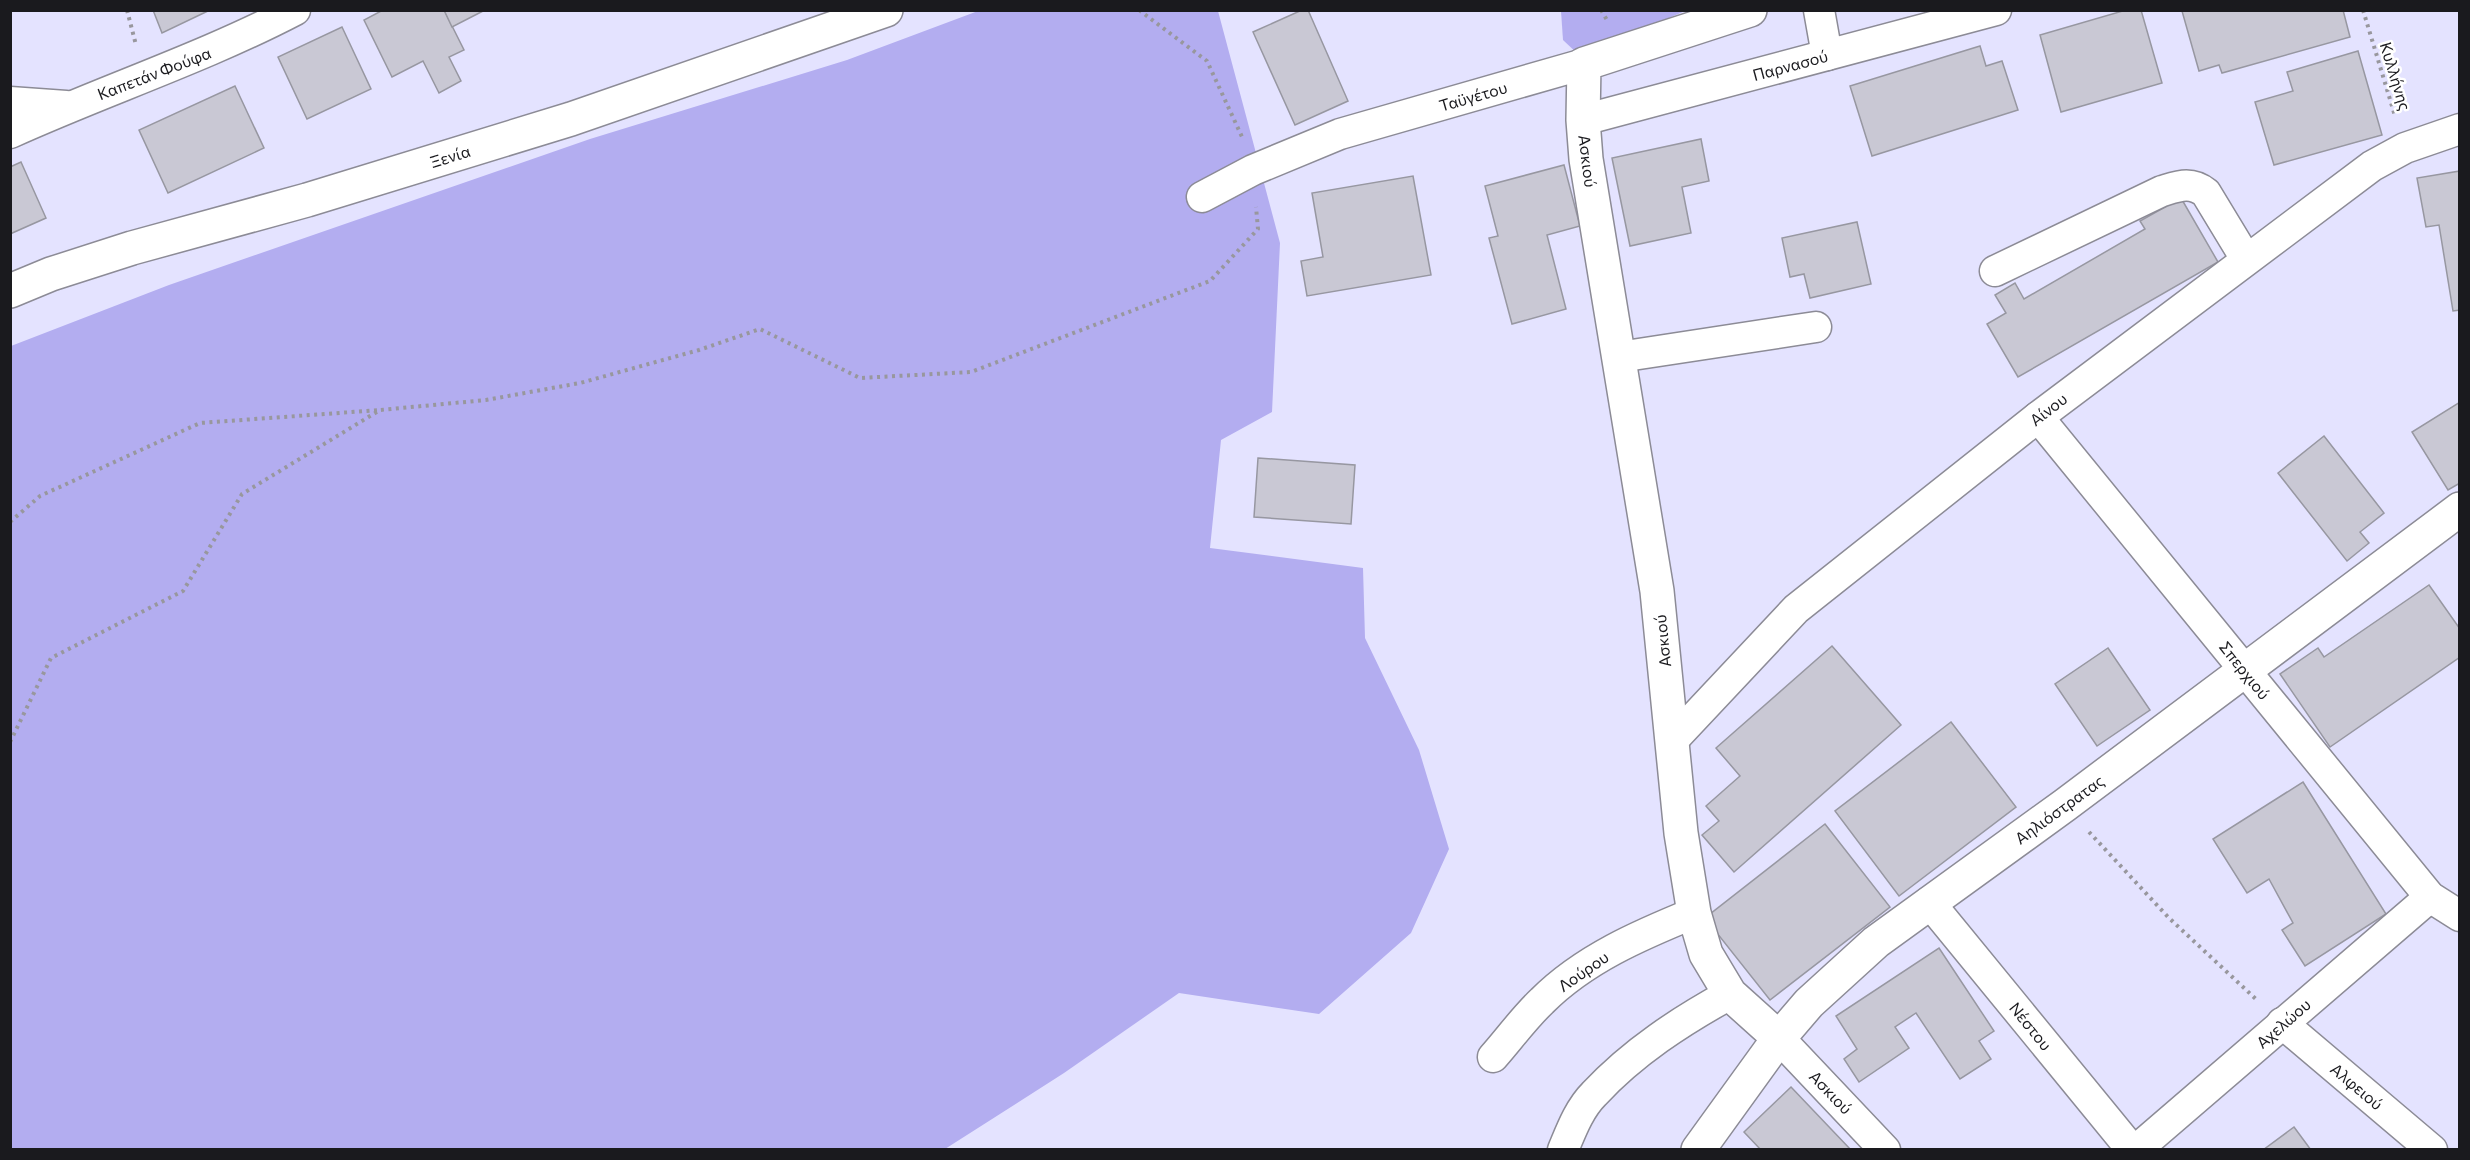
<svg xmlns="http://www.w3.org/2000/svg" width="2470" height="1160" font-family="Commissioner,sans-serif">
  <rect width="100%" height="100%" fill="#f7f6fd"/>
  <!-- green -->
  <rect fill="#e4e3ff" x="11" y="11" width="2448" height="1138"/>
  <!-- forest -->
  <g fill="#b3adf0">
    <path d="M 978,11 L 1218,11 L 1280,243 L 1272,412 L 1221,440 L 1210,548 L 1363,568 L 1365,638 L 1419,750 L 1449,849 L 1411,933 L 1319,1014 L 1179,993 L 1064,1073 L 945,1149 L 11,1150 L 11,346 L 169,285 L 590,139 L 847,60 Z"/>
    <path d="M 1561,11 L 1685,11 L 1580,56 L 1563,40 Z"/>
  </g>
  <!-- building -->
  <g fill="#c9c8d4" stroke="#9797a1" stroke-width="1.5">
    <path d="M 153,10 L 210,10 L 162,33 Z"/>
    <path d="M 383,10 L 444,10 L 464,50 L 449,57 L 461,81 L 439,93 L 423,61 L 392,77 L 364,20 Z"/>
    <path d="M 444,10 L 485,10 L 452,27 Z"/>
    <path d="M 1302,10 L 1308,10 L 1348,101 L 1295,125 L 1253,32 Z"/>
    <path d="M 2126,10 L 2141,10 L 2162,83 L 2061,112 L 2040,35 Z"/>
    <path d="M 2343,10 L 2350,37 L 2222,73 L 2219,65 L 2199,71 L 2182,11 Z"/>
    <path d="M 342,27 L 371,89 L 307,119 L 278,57 Z"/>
    <path d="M 1980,46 L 1986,66 L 2002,61 L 2018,110 L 1872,156 L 1850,86 Z"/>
    <path d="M 2358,51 L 2382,135 L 2274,165 L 2255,102 L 2293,91 L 2287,72 Z"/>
    <path d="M 235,86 L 264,148 L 168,193 L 139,130 Z"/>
    <path d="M 1701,139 L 1709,181 L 1682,187 L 1691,233 L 1630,246 L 1612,158 Z"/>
    <path d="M 21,162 L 46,218 L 10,234 L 10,167 Z"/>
    <path d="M 1564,165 L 1580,226 L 1547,235 L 1566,309 L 1512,324 L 1489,238 L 1498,236 L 1485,186 Z"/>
    <path d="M 2460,171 L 2460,310 L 2453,311 L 2439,225 L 2426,227 L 2417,178 Z"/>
    <path d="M 1413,176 L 1431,275 L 1307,296 L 1301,261 L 1323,257 L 1312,193 Z"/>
    <path d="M 2181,198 L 2218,262 L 2018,377 L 1987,324 L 2006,313 L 1995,295 L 2015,283 L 2024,299 L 2145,229 L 2140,221 Z"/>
    <path d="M 1857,222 L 1871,284 L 1810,298 L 1804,274 L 1790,277 L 1782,238 Z"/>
    <path d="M 2460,402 L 2460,483 L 2448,490 L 2412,432 Z"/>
    <path d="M 2324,436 L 2384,513 L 2360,532 L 2369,543 L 2347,561 L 2278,473 Z"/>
    <path d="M 1258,458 L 1355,465 L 1351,524 L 1254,517 Z"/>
    <path d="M 2429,585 L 2460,629 L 2460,657 L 2330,747 L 2280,674 L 2318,648 L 2324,657 Z"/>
    <path d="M 1832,646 L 1901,725 L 1734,872 L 1702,835 L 1719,821 L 1706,806 L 1740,776 L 1716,748 Z"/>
    <path d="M 2108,648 L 2150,710 L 2097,746 L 2055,684 Z"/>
    <path d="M 1951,722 L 2016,807 L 1899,896 L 1835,811 Z"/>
    <path d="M 2303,782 L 2386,914 L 2305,966 L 2282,930 L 2293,923 L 2269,879 L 2247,893 L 2213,839 Z"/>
    <path d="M 1825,824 L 1890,907 L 1770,1000 L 1705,918 Z"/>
    <path d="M 1939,948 L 1994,1031 L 1979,1041 L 1991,1059 L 1960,1079 L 1916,1013 L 1895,1027 L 1909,1048 L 1859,1082 L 1844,1059 L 1857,1049 L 1836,1016 Z"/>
    <path d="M 1791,1087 L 1851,1150 L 1761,1150 L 1744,1132 Z"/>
    <path d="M 2294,1127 L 2311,1150 L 2263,1150 Z"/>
  </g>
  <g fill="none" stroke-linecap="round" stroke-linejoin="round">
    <defs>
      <g id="street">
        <path d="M 1819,10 L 1827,55"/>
        <path d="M 10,102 L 66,106"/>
        <path d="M 1583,120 L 1996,10"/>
        <path d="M 10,133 C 105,90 203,58 295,10"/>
        <path d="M 1202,197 L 1253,170 L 1340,134 L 1584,64"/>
        <path d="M 1995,271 L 2162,191 C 2179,186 2191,181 2206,193 L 2246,259"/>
        <path d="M 1619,357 L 1816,327"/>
        <path d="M 2038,417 L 2430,897 L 2460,916"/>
        <path d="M 1673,740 L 1796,609 L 2038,417 L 2372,166 L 2405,148 L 2460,129"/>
        <path d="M 1929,902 L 2132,1150"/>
        <path d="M 2282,1023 L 2432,1150"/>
        <path d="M 1779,1038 L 1885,1150"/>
        <path d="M 1493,1057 C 1509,1039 1524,1018 1542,1001 C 1584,959 1640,935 1694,913"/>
        <path d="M 1563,1150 C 1571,1131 1579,1109 1594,1094 C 1633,1052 1681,1021 1730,994"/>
        <path d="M 2136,1150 L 2430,897"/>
      </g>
      <g id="secondary">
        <path d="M 1750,10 L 1584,64 L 1583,120 L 1586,159 L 1657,591 L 1681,833 L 1694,913 L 1706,954 L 1730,994 L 1779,1038"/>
        <path d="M 10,291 L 51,274 L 132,248 L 307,200 L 571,119 L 886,10"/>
        <path d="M 1698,1150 L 1779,1038 L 1809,1003 L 1876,942 L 2065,805 L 2460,509"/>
      </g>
    </defs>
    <!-- street casing -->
    <use href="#street" stroke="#8c8b96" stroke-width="33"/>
    <!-- secondary casing -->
    <use href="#secondary" stroke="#8c8b96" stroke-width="36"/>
    <!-- path -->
    <g stroke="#98979d" stroke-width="4" stroke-dasharray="3 4.5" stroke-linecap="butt">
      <path d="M 127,10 L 136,45"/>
      <path d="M 1139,10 L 1207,61 L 1243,139"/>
      <path d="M 1601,10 L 1607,20"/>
      <path d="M 2363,10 L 2395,116"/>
      <path d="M 10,522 L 40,496 L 200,423 L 380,410"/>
      <path d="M 10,742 L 51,658 L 183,591 L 242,494 L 380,410 L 486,400 L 580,383 L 699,350 L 760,329 L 860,378 L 971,372 L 1210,281 L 1258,229 L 1256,207"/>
      <path d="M 2089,832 L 2169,918 L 2258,1001"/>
    </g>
    <!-- street -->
    <use href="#street" stroke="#fff" stroke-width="30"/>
    <!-- secondary -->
    <use href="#secondary" stroke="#fff" stroke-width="33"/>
  </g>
  <g text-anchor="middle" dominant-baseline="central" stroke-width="5" stroke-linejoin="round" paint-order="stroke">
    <!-- street labels -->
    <g font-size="16" fill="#1a1a1e" stroke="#fff">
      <text transform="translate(1790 65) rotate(-15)">Παρνασού</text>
      <text transform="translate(154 73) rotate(-21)">Καπετάν Φούφα</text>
      <text transform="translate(2396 76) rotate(73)">Κυλλήνης</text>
      <text transform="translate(1473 96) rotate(-16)">Ταϋγέτου</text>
      <text transform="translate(450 156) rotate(-17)">Ξενία</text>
      <text transform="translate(1588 161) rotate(83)">Ασκιού</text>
      <text transform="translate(2048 409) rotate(-38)">Αίνου</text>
      <text transform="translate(1662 641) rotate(-96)">Ασκιού</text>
      <text transform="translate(2245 670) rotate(51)">Σπερχιού</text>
      <text transform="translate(2059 809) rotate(-36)">Αηλιόστρατας</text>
      <text transform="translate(1583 971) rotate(-35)">Λούρου</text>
      <text transform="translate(2283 1023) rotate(-41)">Αχελώου</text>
      <text transform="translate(2031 1026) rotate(51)">Νέστου</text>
      <text transform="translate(2357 1086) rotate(40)">Αλφειού</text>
      <text transform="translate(1831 1092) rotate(46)">Ασκιού</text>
    </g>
  </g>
  <!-- border -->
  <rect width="2470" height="1160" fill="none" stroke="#1a1a1e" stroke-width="24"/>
</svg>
